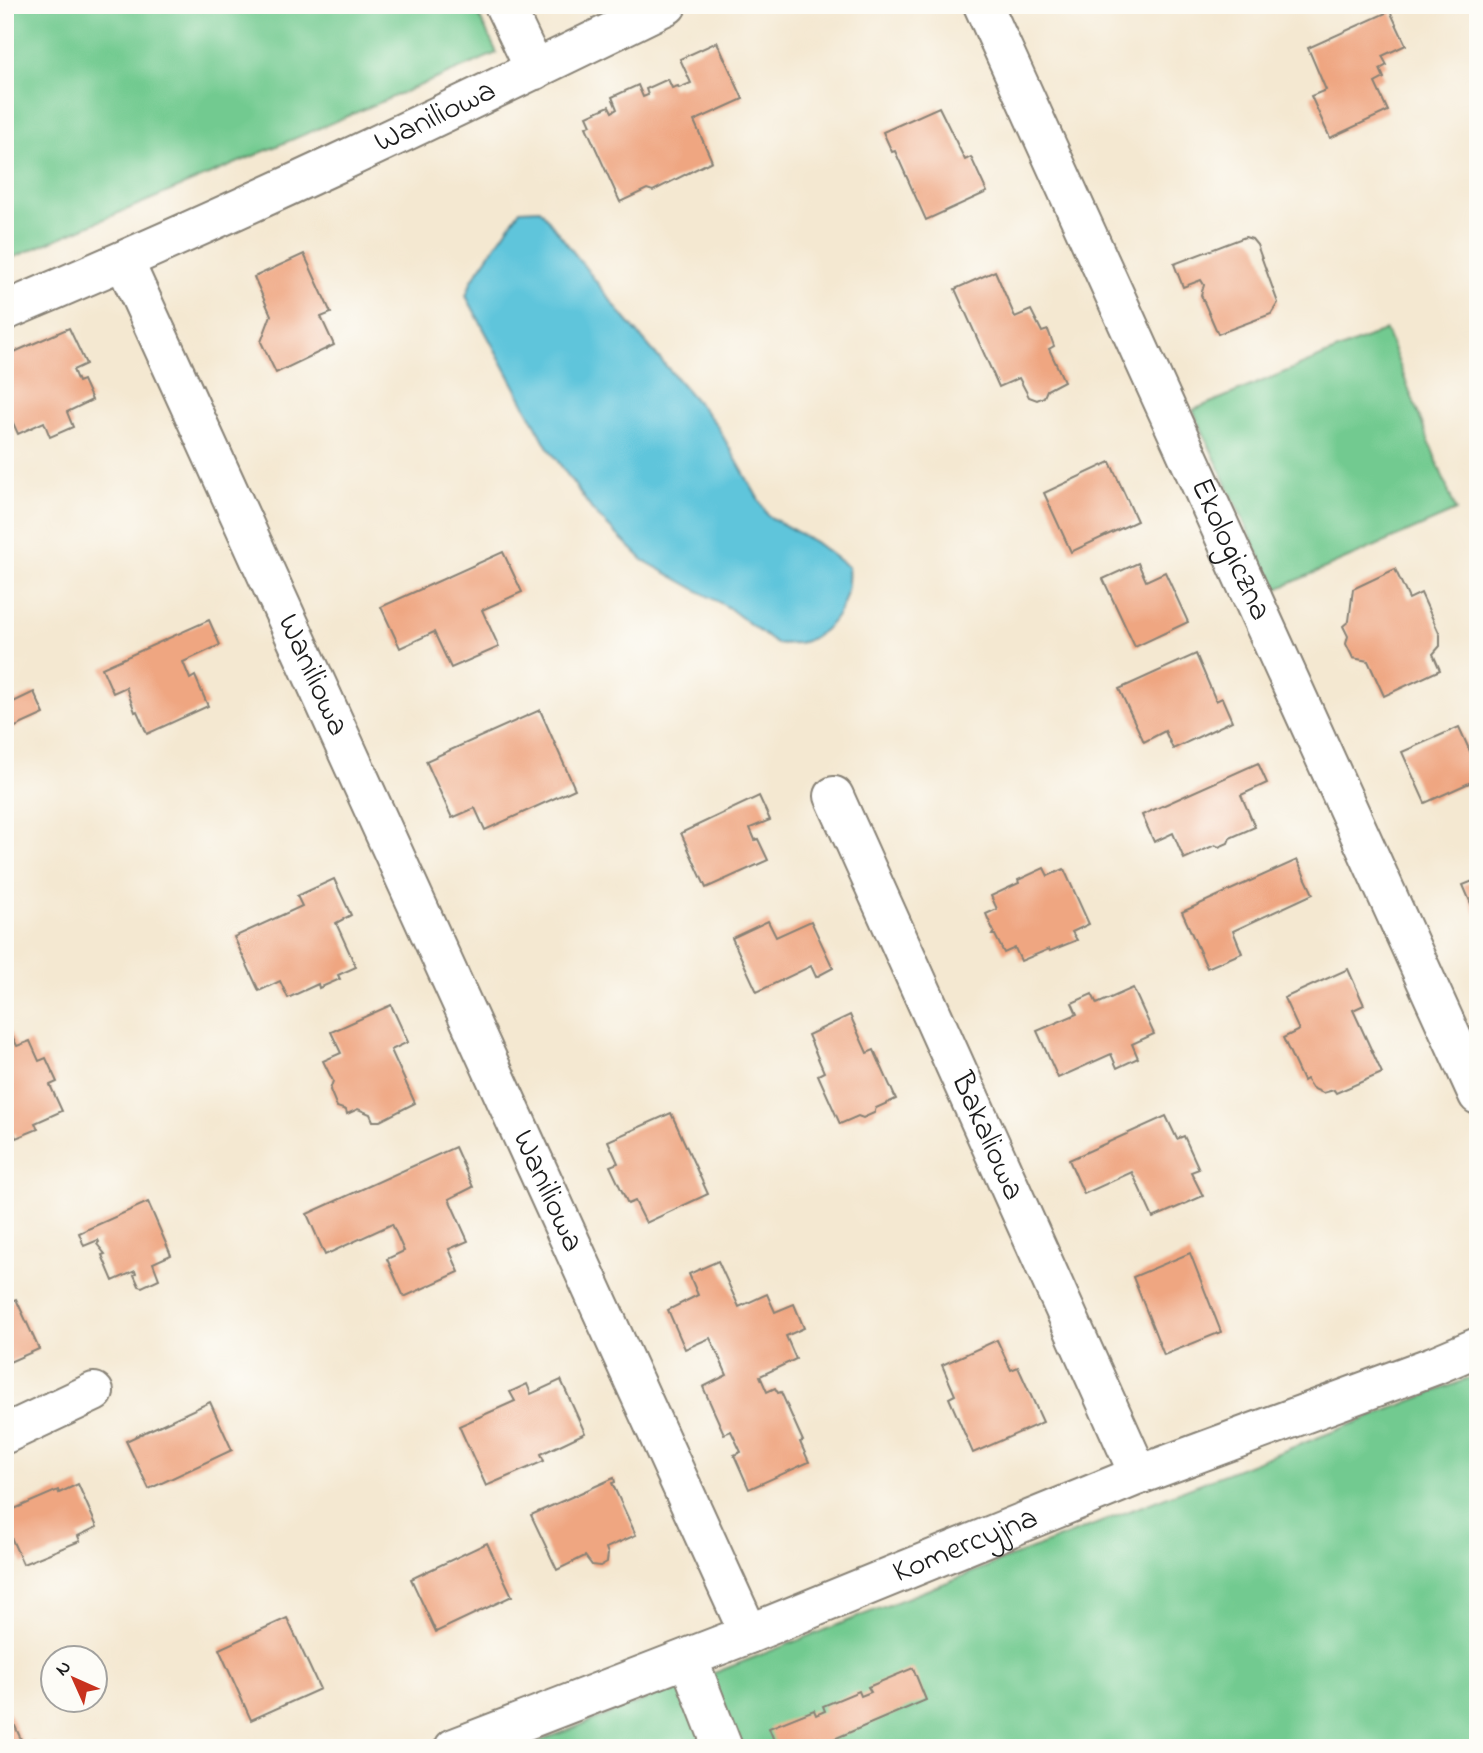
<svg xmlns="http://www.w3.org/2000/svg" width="1483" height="1753" font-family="'Indie Flower',sans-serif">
  <rect width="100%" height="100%" fill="#fdfcf7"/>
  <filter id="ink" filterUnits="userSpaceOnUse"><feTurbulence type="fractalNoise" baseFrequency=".0143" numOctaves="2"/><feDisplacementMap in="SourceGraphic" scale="14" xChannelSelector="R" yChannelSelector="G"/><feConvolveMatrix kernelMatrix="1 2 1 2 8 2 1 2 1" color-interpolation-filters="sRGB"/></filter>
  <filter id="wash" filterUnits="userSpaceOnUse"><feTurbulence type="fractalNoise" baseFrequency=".00686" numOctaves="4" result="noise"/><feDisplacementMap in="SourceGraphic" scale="28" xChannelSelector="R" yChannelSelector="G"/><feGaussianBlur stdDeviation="1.57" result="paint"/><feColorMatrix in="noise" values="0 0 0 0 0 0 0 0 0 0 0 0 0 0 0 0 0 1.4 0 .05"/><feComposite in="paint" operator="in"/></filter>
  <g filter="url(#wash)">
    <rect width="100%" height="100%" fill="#f4e8d1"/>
    <!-- green -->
    <g fill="#72ca90" stroke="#477356" stroke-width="2">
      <path d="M 5,5 L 474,5 L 497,53 L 5,261 Z"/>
      <path d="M 1386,330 L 1456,511 L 1275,590 L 1193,410 Z"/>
      <path d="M 1478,1375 L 1478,1748 L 522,1748 Z"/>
    </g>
    <!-- water -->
    <path fill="#5ec5db" stroke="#3d707c" stroke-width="2" d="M 540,209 L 622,315 L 716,424 L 768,516 L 815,542 L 848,567 C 851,600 836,630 803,642 C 795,644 784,643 776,644 L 729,608 L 643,560 L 593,511 L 547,446 L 466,296 L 472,280 L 520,210 Z"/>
    <g id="blocks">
      <!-- building -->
      <g fill="#efa681">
        <path d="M 1390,11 L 1406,45 L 1382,56 L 1387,65 L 1380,69 L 1384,78 L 1375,83 L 1388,111 L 1330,138 L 1311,96 L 1326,90 L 1308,48 Z"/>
        <path d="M 717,42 L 743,99 L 694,121 L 712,161 L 653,191 L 647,189 L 620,202 L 586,127 L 591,125 L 587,116 L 609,106 L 612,112 L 617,109 L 612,97 L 638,85 L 643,97 L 648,95 L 646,89 L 668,79 L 672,88 L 678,86 L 679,88 L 691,83 L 680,59 Z"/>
        <path d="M 939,107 L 965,160 L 971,157 L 987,192 L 926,220 L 895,151 L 892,152 L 883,132 Z"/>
        <path d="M 1245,237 L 1252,239 L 1257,245 L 1278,303 L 1271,314 L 1218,334 L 1201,295 L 1204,285 L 1201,280 L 1183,287 L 1174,264 Z"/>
        <path d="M 304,254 L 331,313 L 321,317 L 334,345 L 276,373 L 261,342 L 271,315 L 254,277 Z"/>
        <path d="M 995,271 L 1015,317 L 1031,310 L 1042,332 L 1048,330 L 1054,346 L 1049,349 L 1064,381 L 1047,390 L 1044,397 L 1037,400 L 1029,397 L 1019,378 L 999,387 L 955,289 Z"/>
        <path d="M 69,328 L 86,364 L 73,370 L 78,382 L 83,380 L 92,400 L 67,412 L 73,427 L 50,437 L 44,422 L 18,434 L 5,405 L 5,356 Z"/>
        <path d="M 1110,462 L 1137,521 L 1071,552 L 1044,493 Z"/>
        <path d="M 503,552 L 522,592 L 482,610 L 499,647 L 451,668 L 434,632 L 400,648 L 381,607 Z"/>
        <path d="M 1138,563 L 1146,581 L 1165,572 L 1188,622 L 1135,647 L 1103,579 Z"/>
        <path d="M 1395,569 L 1409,599 L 1421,593 L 1440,635 L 1440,646 L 1433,654 L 1440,670 L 1384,696 L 1368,661 L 1353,658 L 1346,644 L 1348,636 L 1343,626 L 1349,621 L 1353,589 Z"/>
        <path d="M 209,620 L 220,645 L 183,662 L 190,679 L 195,676 L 208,706 L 147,734 L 137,711 L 135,712 L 126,687 L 113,693 L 102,668 Z"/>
        <path d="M 1196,654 L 1216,701 L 1222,698 L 1232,721 L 1173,749 L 1165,731 L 1144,742 L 1119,689 Z"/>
        <path d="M 34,692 L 44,714 L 11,729 L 5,717 L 5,706 Z"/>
        <path d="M 540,710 L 575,789 L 485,830 L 475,808 L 452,818 L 426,761 Z"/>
        <path d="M 1459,727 L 1478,769 L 1478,779 L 1425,803 L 1402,752 Z"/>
        <path d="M 1258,763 L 1267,783 L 1241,795 L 1255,827 L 1230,838 L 1228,843 L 1219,847 L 1215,845 L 1184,859 L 1173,833 L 1154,842 L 1142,815 Z"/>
        <path d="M 759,796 L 770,820 L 750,828 L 755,840 L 758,839 L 768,860 L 706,888 L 681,833 Z"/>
        <path d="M 1297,860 L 1313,894 L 1233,931 L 1242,953 L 1207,968 L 1182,912 Z"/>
        <path d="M 1044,868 L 1048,876 L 1064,869 L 1089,924 L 1072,932 L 1077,940 L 1050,951 L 1049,949 L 1021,961 L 1015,948 L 1004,953 L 995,935 L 992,935 L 994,932 L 986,914 L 997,909 L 991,896 L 1019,883 L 1018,880 Z"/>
        <path d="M 334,879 L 351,915 L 336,923 L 356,967 L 338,975 L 340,979 L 319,988 L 318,984 L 288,998 L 280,981 L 259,991 L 234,937 L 302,906 L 297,896 Z"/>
        <path d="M 1478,879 L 1478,920 L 1463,885 Z"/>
        <path d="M 768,921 L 776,937 L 811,921 L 833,968 L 816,977 L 811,966 L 757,992 L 732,938 Z"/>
        <path d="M 1348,969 L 1364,1005 L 1353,1010 L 1382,1073 L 1336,1093 L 1334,1090 L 1323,1093 L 1312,1088 L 1306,1079 L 1303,1081 L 1283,1038 L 1299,1030 L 1284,998 Z"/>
        <path d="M 1133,988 L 1154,1034 L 1132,1044 L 1138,1058 L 1117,1068 L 1111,1054 L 1058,1078 L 1037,1031 L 1077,1014 L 1072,1003 L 1092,994 L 1097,1004 Z"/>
        <path d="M 391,1005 L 408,1042 L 391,1050 L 415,1103 L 380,1121 L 373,1121 L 370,1114 L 358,1109 L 347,1114 L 346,1110 L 337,1107 L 330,1090 L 333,1081 L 323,1061 L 341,1053 L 331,1032 Z"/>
        <path d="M 850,1015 L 867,1053 L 874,1050 L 896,1099 L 876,1108 L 874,1113 L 863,1118 L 858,1116 L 840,1124 L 818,1075 L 824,1072 L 808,1035 Z"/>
        <path d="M 8,1027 L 17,1046 L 30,1041 L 39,1061 L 46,1058 L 57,1082 L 50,1085 L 62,1111 L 35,1123 L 38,1129 L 16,1138 L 14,1133 L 5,1137 L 5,1028 Z"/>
        <path d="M 671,1113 L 708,1194 L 646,1223 L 635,1201 L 628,1204 L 610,1166 L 618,1163 L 608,1141 Z"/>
        <path d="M 1166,1116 L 1177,1139 L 1184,1136 L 1199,1169 L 1191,1172 L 1203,1196 L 1153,1218 L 1132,1172 L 1084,1194 L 1069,1160 Z"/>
        <path d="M 455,1147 L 473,1187 L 449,1199 L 468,1241 L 449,1249 L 459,1272 L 404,1297 L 387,1259 L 404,1251 L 392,1224 L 325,1255 L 307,1214 Z"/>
        <path d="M 148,1202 L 171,1255 L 153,1263 L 159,1279 L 142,1287 L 139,1286 L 134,1275 L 136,1274 L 135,1271 L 113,1281 L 102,1255 L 105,1254 L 97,1244 L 99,1242 L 98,1240 L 84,1246 L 79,1233 Z"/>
        <path d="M 1190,1253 L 1221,1332 L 1164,1355 L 1133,1277 Z"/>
        <path d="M 718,1261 L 739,1307 L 767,1294 L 775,1312 L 794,1304 L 804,1328 L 786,1336 L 796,1359 L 760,1376 L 767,1392 L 775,1388 L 778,1393 L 781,1392 L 803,1441 L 800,1442 L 809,1462 L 749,1489 L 734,1455 L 741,1452 L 731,1431 L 724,1434 L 703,1387 L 727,1375 L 715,1348 L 710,1338 L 685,1349 L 668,1310 L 698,1295 L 689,1274 Z"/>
        <path d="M 16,1299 L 39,1349 L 5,1364 L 5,1304 Z"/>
        <path d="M 997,1340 L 1011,1370 L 1018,1367 L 1043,1422 L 973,1453 L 949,1398 L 955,1395 L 942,1365 Z"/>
        <path d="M 561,1380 L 585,1433 L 541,1454 L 544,1461 L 486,1486 L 459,1426 L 515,1401 L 510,1392 L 527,1384 L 531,1394 Z"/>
        <path d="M 210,1402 L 232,1450 L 149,1489 L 126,1441 Z"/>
        <path d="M 614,1478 L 615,1482 L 612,1483 L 636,1535 L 606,1548 L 608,1554 L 607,1562 L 600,1566 L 592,1565 L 585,1556 L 557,1570 L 531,1515 Z"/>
        <path d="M 78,1484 L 97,1527 L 78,1536 L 80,1541 L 23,1564 L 5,1524 L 5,1513 L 58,1490 L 59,1493 Z"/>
        <path d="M 487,1543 L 512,1596 L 436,1632 L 411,1579 Z"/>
        <path d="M 287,1618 L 320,1689 L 251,1720 L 219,1649 Z"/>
        <path d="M 913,1668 L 926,1700 L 813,1748 L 777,1748 L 769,1728 L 814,1710 L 816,1715 L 825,1711 L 823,1706 L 859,1691 L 861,1696 L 871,1692 L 868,1687 Z"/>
        <path d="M 5,1704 L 24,1746 L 34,1741 L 37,1748 L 5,1748 Z"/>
      </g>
    </g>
  </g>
  <g filter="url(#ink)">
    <use href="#blocks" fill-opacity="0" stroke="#888276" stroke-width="2"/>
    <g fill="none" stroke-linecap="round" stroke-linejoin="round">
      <defs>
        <g id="minor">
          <path d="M 504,5 L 535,70"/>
          <path id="s1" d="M 983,5 L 1478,1095"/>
          <path id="s2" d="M 124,261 L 749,1634"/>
          <path id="s3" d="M 5,311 C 229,217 449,112 667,5"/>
          <path id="s4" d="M 834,796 L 1139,1475"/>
          <path d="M 5,1434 L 94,1392"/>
          <path d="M 688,1658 L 723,1748"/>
          <path id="s5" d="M 454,1748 L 749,1634 L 1139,1475 L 1433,1366 L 1478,1347"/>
        </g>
      </defs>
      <!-- minor casing -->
      <use href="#minor" stroke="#888276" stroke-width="42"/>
      <!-- minor -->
      <use href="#minor" stroke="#fff" stroke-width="38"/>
    </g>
  </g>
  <g text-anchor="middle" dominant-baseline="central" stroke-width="5" stroke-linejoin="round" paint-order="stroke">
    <!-- street labels -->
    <g font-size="32" fill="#1c1c1c" stroke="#fdfcf7">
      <text stroke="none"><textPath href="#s3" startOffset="472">Waniliowa</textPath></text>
      <text stroke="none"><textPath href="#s1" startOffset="598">Ekologiczna</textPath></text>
      <text stroke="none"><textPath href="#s2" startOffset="455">Waniliowa</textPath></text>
      <text stroke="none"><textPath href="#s4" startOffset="373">Bakaliowa</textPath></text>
      <text stroke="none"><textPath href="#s2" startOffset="1022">Waniliowa</textPath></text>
      <text stroke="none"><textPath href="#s5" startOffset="550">Komercyjna</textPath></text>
    </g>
  </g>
  <!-- margin -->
  <rect width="1483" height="1753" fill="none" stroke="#fdfcf7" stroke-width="28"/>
  <!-- north arrow -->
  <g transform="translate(74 1679) rotate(315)"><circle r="33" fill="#fdfcf7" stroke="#a3a29f" stroke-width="2"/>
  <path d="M0-5L12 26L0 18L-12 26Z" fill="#c8321e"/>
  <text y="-10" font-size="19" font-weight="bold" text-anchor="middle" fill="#1c1c1c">N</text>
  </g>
</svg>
